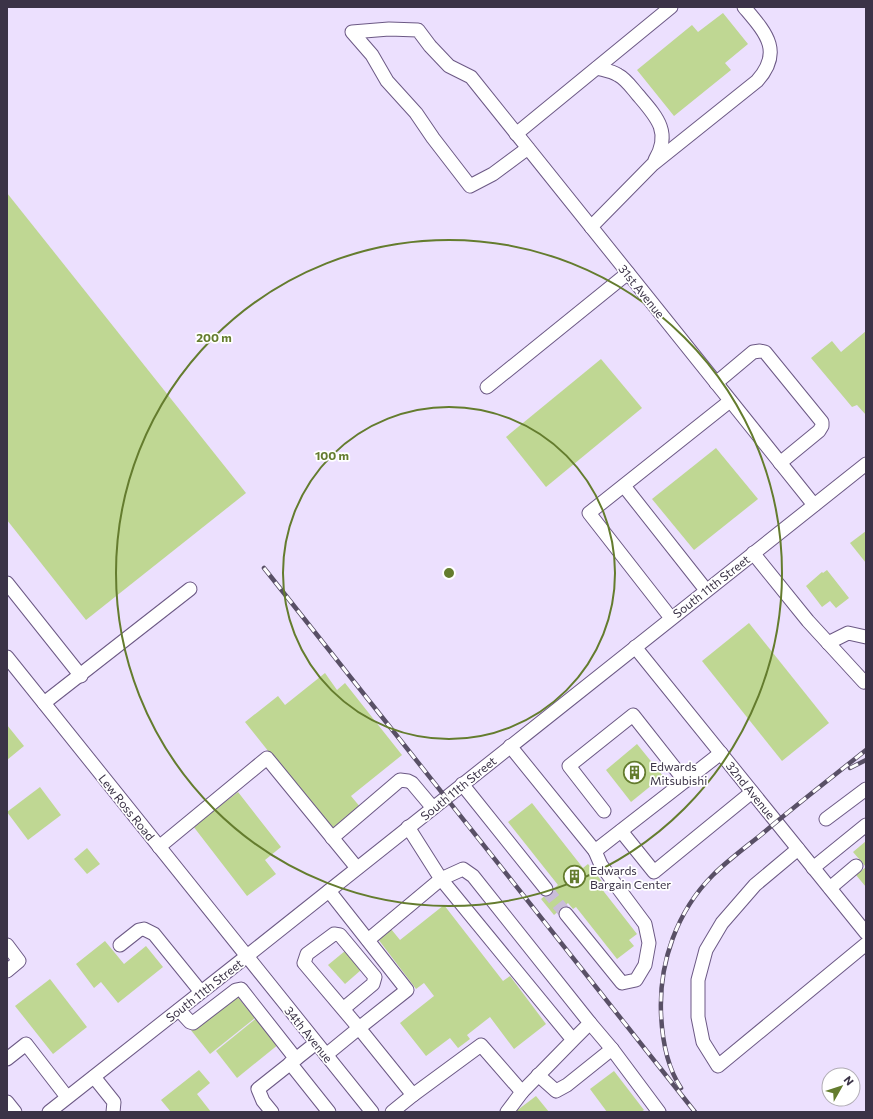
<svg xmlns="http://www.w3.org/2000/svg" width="873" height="1119" font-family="Commissioner,sans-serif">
  <rect width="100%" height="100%" fill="#ece0fe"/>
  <!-- building -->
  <g fill="#bfd793">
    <path d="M 723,13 L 748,44 L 725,63 L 731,70 L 674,116 L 637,70 L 692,25 L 698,32 Z"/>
    <path d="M 7,193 L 246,493 L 86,620 L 7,520 Z"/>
    <path d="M 866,331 L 866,415 L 857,405 L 852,407 L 811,358 L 832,341 L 841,352 Z"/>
    <path d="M 601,359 L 642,408 L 546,487 L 506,437 Z"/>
    <path d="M 716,448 L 758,499 L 694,550 L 652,499 Z"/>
    <path d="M 866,531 L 866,563 L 850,543 Z"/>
    <path d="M 827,570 L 849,598 L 836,608 L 830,601 L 822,607 L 806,586 L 822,572 L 823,573 Z"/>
    <path d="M 749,623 L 829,723 L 782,761 L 702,661 Z"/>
    <path d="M 325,673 L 337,690 L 345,683 L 402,755 L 351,796 L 361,808 L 332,831 L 245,722 L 278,696 L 285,705 Z"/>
    <path d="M 7,725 L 24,746 L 7,760 Z"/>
    <path d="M 637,744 L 663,776 L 631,802 L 606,770 Z"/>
    <path d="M 40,787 L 61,815 L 28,840 L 7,812 Z"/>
    <path d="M 238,792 L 281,847 L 265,860 L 276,874 L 247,896 L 193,826 Z"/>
    <path d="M 532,803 L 583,868 L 588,864 L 605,885 L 601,888 L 637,934 L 629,940 L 634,946 L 617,959 L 576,907 L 573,909 L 568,903 L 554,915 L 541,899 L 558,885 L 508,822 Z"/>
    <path d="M 866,841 L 866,887 L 856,875 L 866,867 L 853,852 Z"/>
    <path d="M 87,848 L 100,864 L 87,874 L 74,859 Z"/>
    <path d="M 444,905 L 503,981 L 510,976 L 546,1024 L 514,1049 L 490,1017 L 467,1035 L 470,1039 L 458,1048 L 450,1038 L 426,1056 L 400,1023 L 434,996 L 424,983 L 416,989 L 378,939 L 391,929 L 400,940 Z"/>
    <path d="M 105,941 L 124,964 L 146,946 L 163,967 L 118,1003 L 101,982 L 94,988 L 76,964 Z"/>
    <path d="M 345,951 L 361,970 L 345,984 L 328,965 Z"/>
    <path d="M 50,979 L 87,1027 L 53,1054 L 15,1006 Z"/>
    <path d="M 235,994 L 255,1018 L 210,1054 L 190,1029 Z"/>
    <path d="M 258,1017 L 279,1044 L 237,1078 L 216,1051 Z"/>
    <path d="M 199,1070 L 210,1083 L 197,1094 L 211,1112 L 171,1112 L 161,1100 Z"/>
    <path d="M 614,1071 L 644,1110 L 641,1112 L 607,1112 L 590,1089 Z"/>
    <path d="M 536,1096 L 549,1112 L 515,1112 Z"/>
  </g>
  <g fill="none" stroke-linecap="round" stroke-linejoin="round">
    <!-- minor-tunnel -->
    <path stroke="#c9bdd9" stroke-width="13" stroke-dasharray="13 6" stroke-linecap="butt" d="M 546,889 L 566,914"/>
    <defs>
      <g id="minor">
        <path d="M 597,68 C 604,70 612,71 618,75 C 626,79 632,88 638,95 C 656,116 672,132 655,160"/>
        <path d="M 516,134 L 671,7"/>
        <path d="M 528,148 L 493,174 L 470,186 L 433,138 L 416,113 L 387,81 L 372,55 L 352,32 L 389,29 L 418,30 L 430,46 L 449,66 L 471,77 L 814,505"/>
        <path d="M 591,227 L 652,165 L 757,81 C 784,51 765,32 744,7"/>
        <path d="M 716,383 L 753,352 L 760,351 L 765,352 L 822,422 L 822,426 L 819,431 L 780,463"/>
        <path d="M 487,387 L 628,273"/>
        <path d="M 624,486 L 706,590"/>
        <path d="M 753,553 L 808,621 L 864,682 L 866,681"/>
        <path d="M 7,583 L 81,676"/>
        <path d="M 671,618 L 589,513 L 730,401"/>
        <path d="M 828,643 L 848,633 L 866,637"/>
        <path d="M 635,647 L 866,933"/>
        <path d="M 7,657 L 372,1112"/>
        <path d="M 44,703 L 190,589"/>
        <path d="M 510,746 L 595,851 L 721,753"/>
        <path d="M 462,784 L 546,889"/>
        <path d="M 604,811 L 569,766 L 633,715 L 685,781"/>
        <path d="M 826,819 L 866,789"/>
        <path d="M 621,831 L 654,872 L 752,792"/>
        <path d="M 332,838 L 400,780 L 408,781 L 412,783 L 433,808"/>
        <path d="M 159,847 L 267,758 L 357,868"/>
        <path d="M 798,849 L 755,885 L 722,923 L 706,950 L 698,980 L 698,1017 L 703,1042 L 718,1066 L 866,944"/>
        <path d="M 813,868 L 866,825"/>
        <path d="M 830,888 L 856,866"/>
        <path d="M 329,891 L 407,990 L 359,1028 L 413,1095 L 392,1112"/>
        <path d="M 566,914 L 622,983 L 636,980 L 645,965 L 649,943 L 645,924 L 601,865 L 595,851"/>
        <path d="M 368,940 L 441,879 L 408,827"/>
        <path d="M 7,945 L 19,961 L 7,971"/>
        <path d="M 120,945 L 139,930 L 144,929 L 154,934 L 201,992"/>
        <path d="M 179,1010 L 190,1022 L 193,1023 L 236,990 L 241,989 L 296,1059"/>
        <path d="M 612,1049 L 659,1112"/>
        <path d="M 326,1055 L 359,1028 L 304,963 L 307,954 L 334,934 L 340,935 L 375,977 L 373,984 L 343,1009"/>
        <path d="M 7,1059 L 26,1044 L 67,1097"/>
        <path d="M 290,1063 L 329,1112"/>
        <path d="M 538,1075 L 556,1091 L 567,1085 L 612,1049 L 590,1023"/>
        <path d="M 94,1077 L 114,1102 L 113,1112"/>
        <path d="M 522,1092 L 573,1040 L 441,879 L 463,869 L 473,876 L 586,1018 L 590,1023 L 573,1040"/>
        <path d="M 413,1095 L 481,1045 L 522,1092 L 507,1112"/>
        <path d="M 7,1102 L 15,1112"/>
        <path d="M 49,1112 L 247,956 L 866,464"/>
        <path d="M 272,1112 L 263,1101 L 258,1089 L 316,1043"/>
      </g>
    </defs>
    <!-- minor casing -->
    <use href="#minor" stroke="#6c5985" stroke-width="15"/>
    <!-- minor -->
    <use href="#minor" stroke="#fff" stroke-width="13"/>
    <defs>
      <g id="rail">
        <path d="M 264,568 L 695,1112"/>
        <path d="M 850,768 L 866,760"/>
        <path d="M 681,1088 C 667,1067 662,1038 661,1013 C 659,962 677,911 713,875 C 728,860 746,847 762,834 C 796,805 831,778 866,750"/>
      </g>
    </defs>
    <!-- rail casing -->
    <use href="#rail" stroke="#595066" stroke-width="4.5"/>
    <!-- rail -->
    <use href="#rail" stroke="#fff" stroke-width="3" stroke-dasharray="9" stroke-linecap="butt"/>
  </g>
  <!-- distance rings -->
  <g fill="none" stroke="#647c2e" stroke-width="2">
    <circle cx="449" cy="573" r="166"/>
    <circle cx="449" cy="573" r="333"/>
  </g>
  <!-- icons -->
  <defs>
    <symbol id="building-ring" viewBox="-11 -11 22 22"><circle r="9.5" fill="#fff" stroke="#647c2e" stroke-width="1.5"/><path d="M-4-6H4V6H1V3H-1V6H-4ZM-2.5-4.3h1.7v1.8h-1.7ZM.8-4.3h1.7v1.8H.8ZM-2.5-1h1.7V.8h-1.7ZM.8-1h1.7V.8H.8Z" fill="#647c2e"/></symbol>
  </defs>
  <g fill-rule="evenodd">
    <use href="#building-ring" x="622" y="760" width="25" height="25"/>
    <use href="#building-ring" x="562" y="864" width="25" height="25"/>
  </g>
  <g text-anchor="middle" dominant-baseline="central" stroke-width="3.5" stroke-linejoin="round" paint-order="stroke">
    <!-- street labels -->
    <g font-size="12" fill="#3b3347" stroke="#fff">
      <text transform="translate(642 291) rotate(51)">31st Avenue</text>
      <text transform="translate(711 586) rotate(-38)">South 11th Street</text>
      <text transform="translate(458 788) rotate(-39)">South 11th Street</text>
      <text transform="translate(751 790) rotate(51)">32nd Avenue</text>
      <text transform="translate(127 807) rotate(51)">Lew Ross Road</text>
      <text transform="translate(204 990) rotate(-38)">South 11th Street</text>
      <text transform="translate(309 1034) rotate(51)">34th Avenue</text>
    </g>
    <!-- poi labels -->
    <g font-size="12" fill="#3b3347" stroke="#fff" text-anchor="start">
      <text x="650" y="766">Edwards<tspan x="650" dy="14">Mitsubishi</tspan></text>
      <text x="590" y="870">Edwards<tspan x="590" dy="14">Bargain Center</tspan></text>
    </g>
  </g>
  <circle cx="449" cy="573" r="6" fill="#647c2e" stroke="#fff" stroke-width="2"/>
  <g font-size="12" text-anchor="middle" font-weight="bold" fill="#647c2e" stroke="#fff" stroke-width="3.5" stroke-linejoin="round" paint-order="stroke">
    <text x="214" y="342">200 m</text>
    <text x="332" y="460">100 m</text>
  </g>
  <!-- border -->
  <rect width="873" height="1119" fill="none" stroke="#3b3347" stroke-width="16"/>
  <!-- north arrow -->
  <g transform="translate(841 1087) rotate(51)"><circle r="19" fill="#ffffff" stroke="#b1adb5"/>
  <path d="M0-3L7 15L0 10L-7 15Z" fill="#647c2e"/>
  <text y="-6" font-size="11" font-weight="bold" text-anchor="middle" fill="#3b3347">N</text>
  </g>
</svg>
